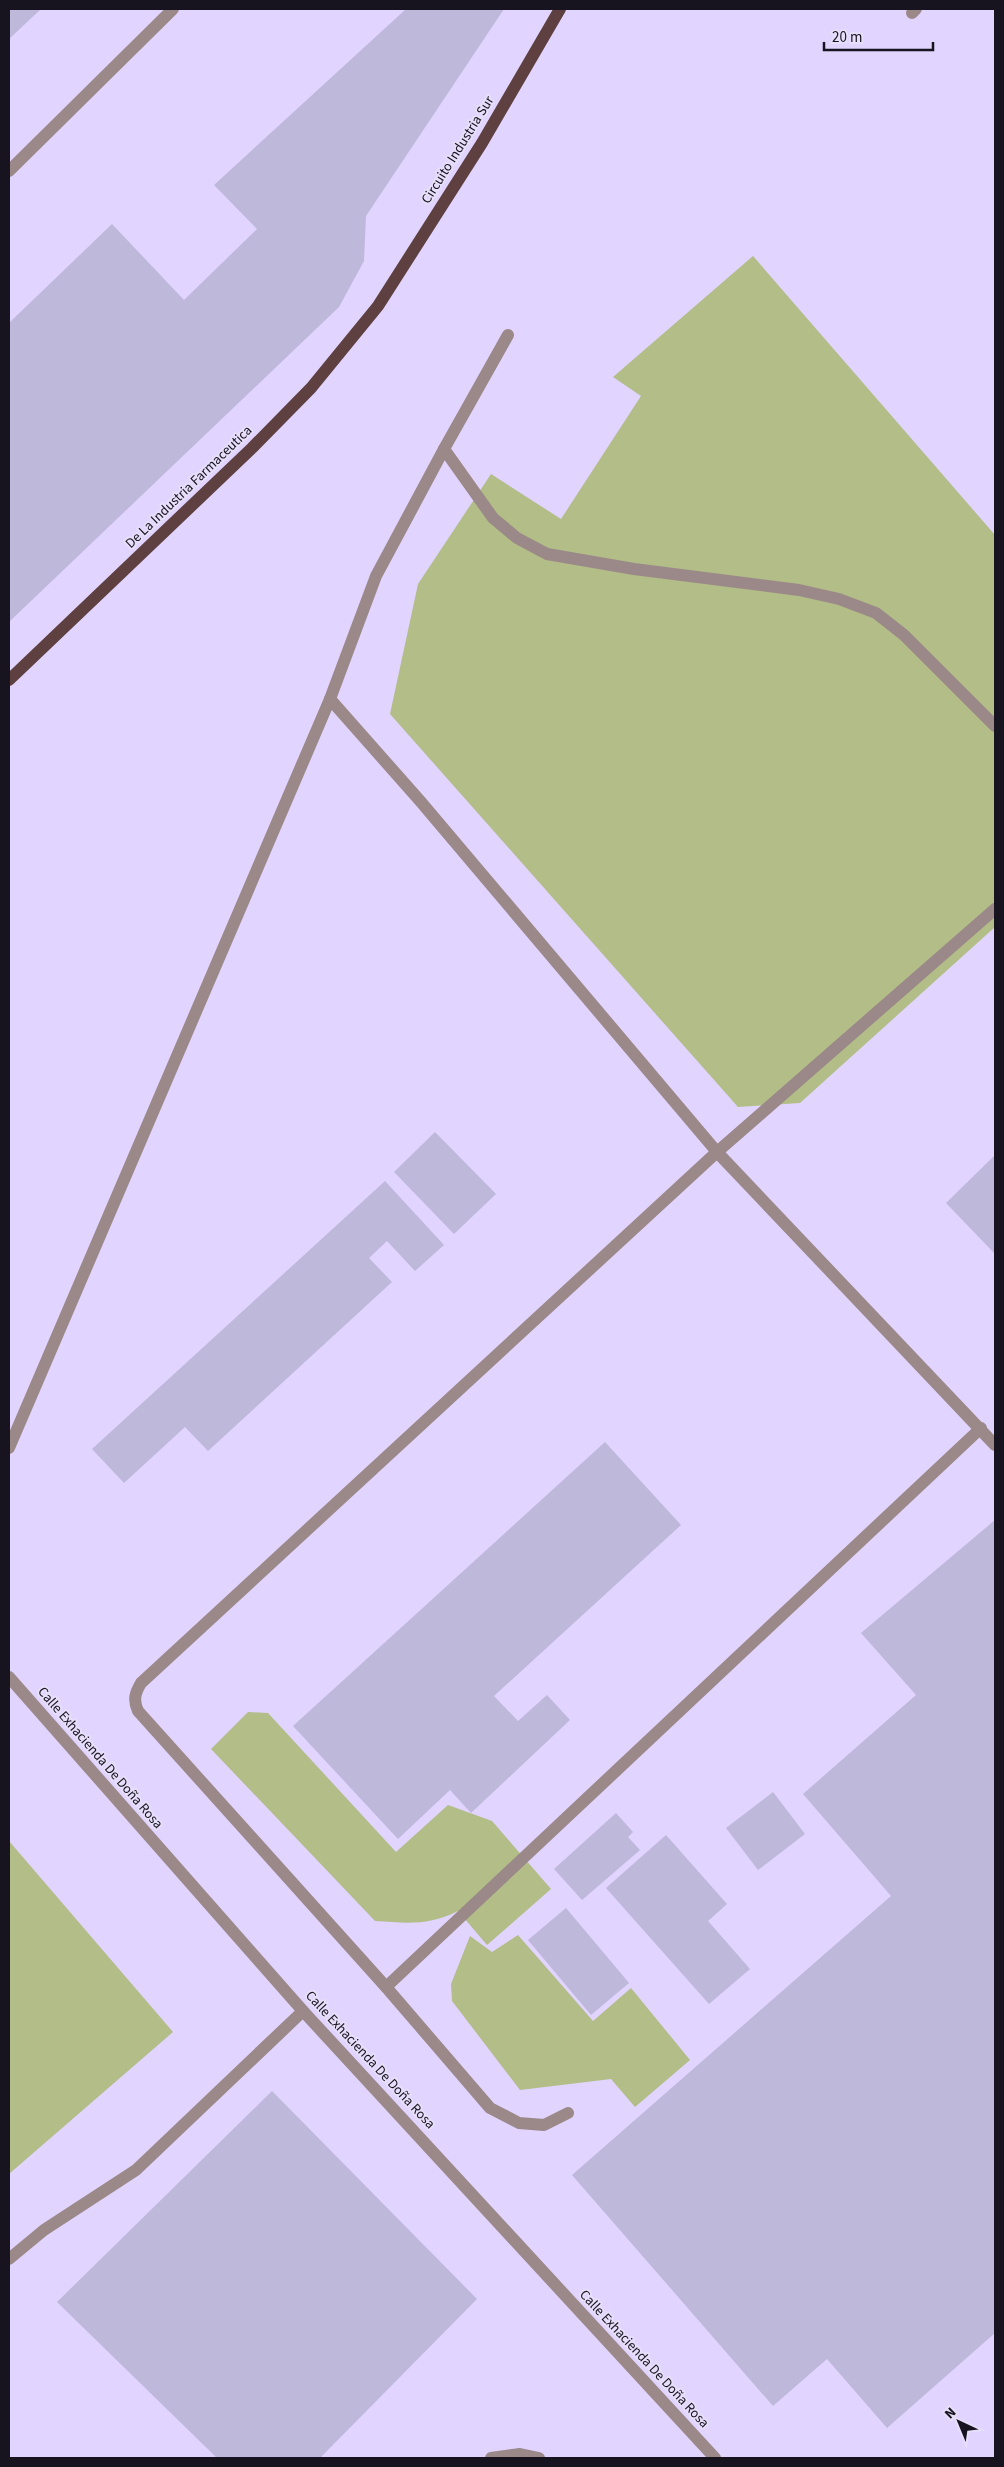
<svg xmlns="http://www.w3.org/2000/svg" width="1004" height="2467" font-family="'Source Sans 3',sans-serif">
  <rect width="100%" height="100%" fill="#e7defa"/>
  <!-- built -->
  <rect fill="#e1d4ff" x="9" y="9" width="986" height="2449"/>
  <!-- green -->
  <g fill="#b2bd87">
    <path d="M 753,256 L 995,535 L 995,927 L 800,1103 L 738,1107 L 390,714 L 418,584 L 491,474 L 561,519 L 641,396 L 613,377 Z"/>
    <path d="M 248,1712 L 268,1713 L 396,1852 L 448,1805 L 492,1821 L 551,1889 L 487,1945 L 458,1911 C 428,1926 407,1923 375,1921 L 211,1749 Z"/>
    <path d="M 9,1841 L 173,2032 L 9,2174 Z"/>
    <path d="M 518,1935 L 593,2021 L 631,1988 L 690,2060 L 635,2107 L 611,2079 L 520,2090 L 452,2001 L 451,1984 L 470,1936 L 492,1952 Z"/>
  </g>
  <!-- building -->
  <g fill="#beb8db">
    <path d="M 9,9 L 41,9 L 9,39 Z"/>
    <path d="M 406,9 L 504,9 L 366,216 L 364,261 L 339,307 L 9,622 L 9,323 L 112,224 L 184,300 L 257,229 L 214,185 Z"/>
    <path d="M 435,1132 L 496,1194 L 454,1234 L 394,1172 Z"/>
    <path d="M 995,1155 L 995,1254 L 946,1203 Z"/>
    <path d="M 385,1181 L 444,1245 L 415,1271 L 387,1241 L 369,1258 L 392,1282 L 208,1451 L 185,1427 L 124,1483 L 92,1449 Z"/>
    <path d="M 605,1442 L 681,1525 L 494,1696 L 518,1721 L 547,1695 L 570,1720 L 471,1813 L 450,1790 L 398,1839 L 293,1726 Z"/>
    <path d="M 995,1520 L 995,2333 L 887,2428 L 827,2359 L 773,2406 L 572,2175 L 891,1896 L 803,1794 L 916,1695 L 861,1633 Z"/>
    <path d="M 773,1792 L 805,1834 L 758,1870 L 726,1828 Z"/>
    <path d="M 616,1813 L 633,1832 L 628,1837 L 640,1850 L 582,1900 L 554,1869 Z"/>
    <path d="M 666,1835 L 727,1904 L 708,1921 L 750,1969 L 709,2004 L 606,1888 Z"/>
    <path d="M 566,1908 L 629,1983 L 591,2015 L 528,1940 Z"/>
    <path d="M 272,2091 L 477,2299 L 320,2458 L 217,2458 L 57,2302 Z"/>
  </g>
  <g fill="none" stroke-linecap="round" stroke-linejoin="round">
    <!-- minor -->
    <g stroke="#9b8989" stroke-width="12">
      <path d="M 912,13 L 916,9"/>
      <path d="M 9,171 L 173,9"/>
      <path d="M 444,449 L 493,518 L 517,538 L 547,554 L 634,569 L 799,590 L 839,599 L 876,613 L 904,635 L 995,726"/>
      <path d="M 330,699 L 421,802 L 717,1152 L 995,1445"/>
      <path d="M 9,1448 L 330,699 L 376,576 L 444,449 L 508,335"/>
      <path d="M 9,1677 L 303,2011 L 715,2458"/>
      <path d="M 386,1987 L 981,1428"/>
      <path d="M 568,2113 L 544,2125 L 519,2123 L 490,2108 L 386,1987 L 138,1711 C 133,1700 135,1693 141,1683 L 717,1152 L 995,909"/>
      <path d="M 9,2259 L 44,2230 L 136,2170 L 303,2011"/>
      <path d="M 491,2458 L 520,2454 L 539,2458"/>
    </g>
    <!-- major -->
    <path stroke="#5e4041" stroke-width="12" d="M 9,680 L 252,448 L 311,388 L 378,306 L 482,143 L 560,9"/>
  </g>
  <g text-anchor="middle" dominant-baseline="central" stroke-width="4" stroke-linejoin="round" paint-order="stroke">
    <!-- street labels -->
    <g font-size="14" fill="#17131f" stroke="#e7defa">
      <text transform="translate(458 150) rotate(-58)">Circuito Industria Sur</text>
      <text transform="translate(189 487) rotate(-44)">De La Industria Farmaceutica</text>
      <text transform="translate(100 1758) rotate(49)">Calle Exhacienda De Doña Rosa</text>
      <text transform="translate(370 2060) rotate(47)">Calle Exhacienda De Doña Rosa</text>
      <text transform="translate(644 2359) rotate(47)">Calle Exhacienda De Doña Rosa</text>
    </g>
  </g>
  <!-- border -->
  <rect width="1004" height="2467" fill="none" stroke="#17131f" stroke-width="20"/>
  <!-- north arrow -->
  <g transform="translate(959 2422) rotate(316)" stroke="#e7defa" stroke-width="4" paint-order="stroke">
  <path d="M0-4L9 19L0 12L-9 19Z" fill="#17131f"/>
  <text y="-8" font-size="14" font-weight="bold" text-anchor="middle" fill="#17131f">N</text>
  </g>
  <!-- scale -->
  <path d="M824 42v8h109v-8" fill="none" stroke="#17131f" stroke-width="2.5"/>
  <text x="832" y="42" font-size="15" fill="#17131f" stroke="#e7defa" stroke-width="4" paint-order="stroke">20 m</text>
</svg>
